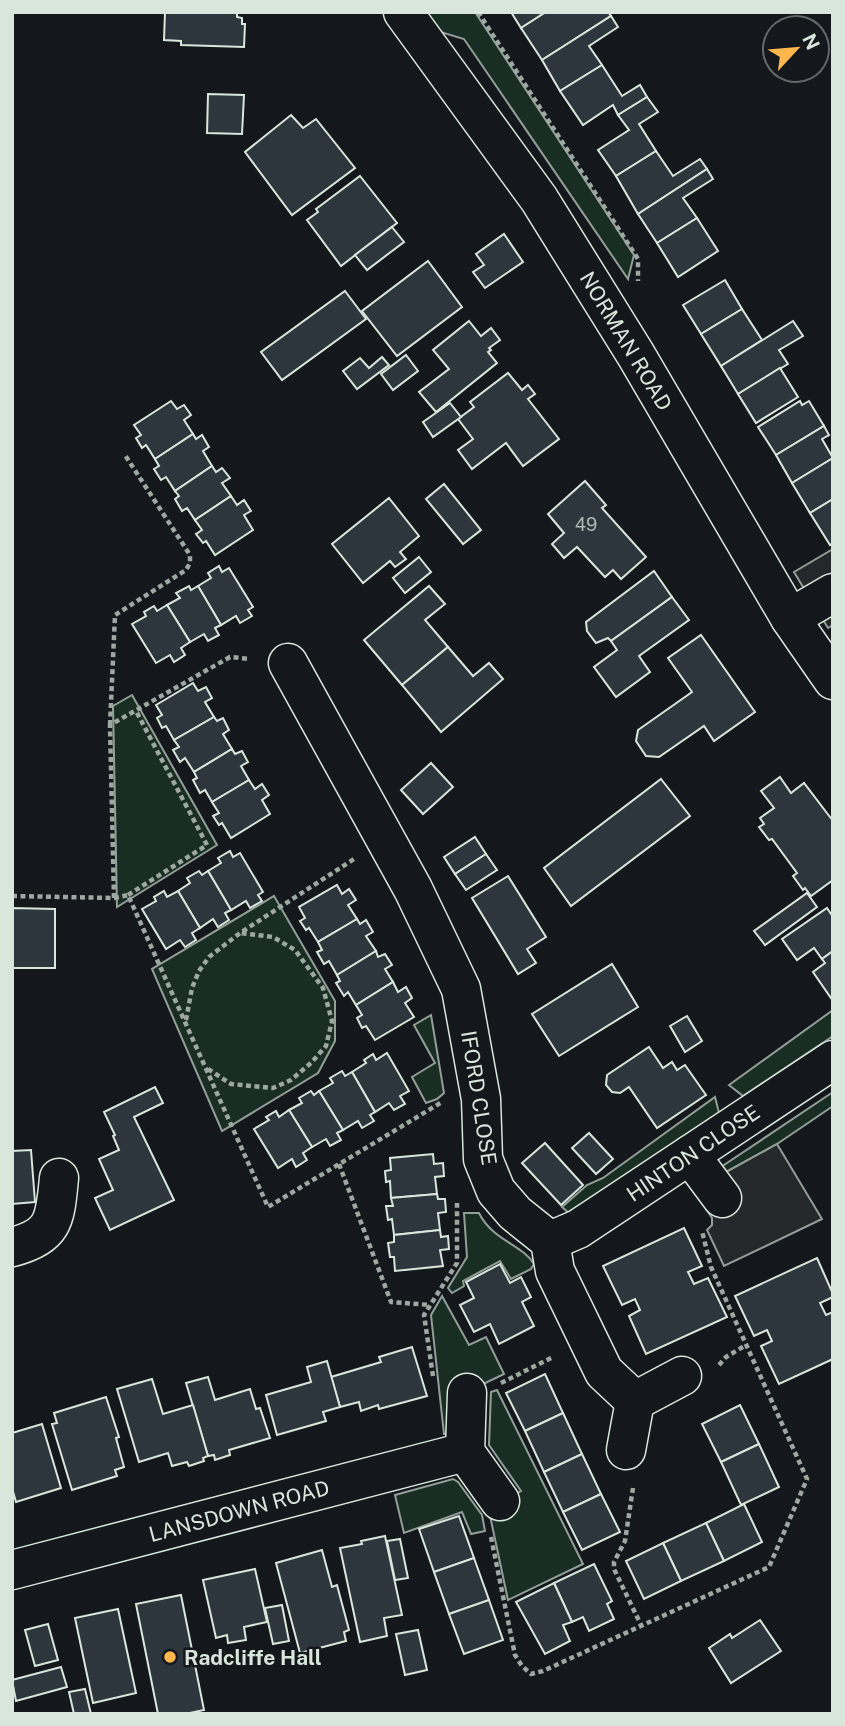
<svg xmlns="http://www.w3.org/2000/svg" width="845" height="1726" font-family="'Public Sans',sans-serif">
  <rect width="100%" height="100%" fill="#14181c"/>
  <!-- green -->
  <g fill="#1a2d24" stroke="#939e99" stroke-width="2">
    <path d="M 419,12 L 475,12 L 634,255 L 628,279 L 464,39 L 434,30 Z"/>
    <path d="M 132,695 L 217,845 L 117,907 L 113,706 Z"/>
    <path d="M 274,896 L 335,1001 L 335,1041 L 318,1073 L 222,1131 L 152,969 Z"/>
    <path d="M 833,1010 L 833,1036 L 743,1096 L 729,1085 Z"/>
    <path d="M 431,1015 L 444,1093 L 437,1099 L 426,1103 L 412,1077 L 435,1063 L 414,1025 Z"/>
    <path d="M 833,1092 L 833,1106 L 777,1144 L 724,1173 L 721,1167 Z"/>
    <path d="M 715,1097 L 719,1113 L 570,1214 L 562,1207 L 587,1185 L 603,1178 Z"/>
    <path d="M 464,1213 L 479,1213 C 492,1240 523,1245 534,1264 L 531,1269 L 511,1279 L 500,1261 L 463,1281 L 464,1286 L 452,1293 L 448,1288 L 467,1257 Z"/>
    <path d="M 442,1296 L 469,1345 L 486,1337 L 504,1374 L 481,1385 L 450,1434 L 444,1434 L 431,1315 Z"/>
    <path d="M 497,1390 L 583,1564 L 508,1600 L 489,1511 L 521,1491 L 489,1445 L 491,1392 Z"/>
    <path d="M 453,1479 L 458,1482 L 482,1515 L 485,1531 L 471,1534 L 462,1512 L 404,1533 L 395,1495 Z"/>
  </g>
  <!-- parking -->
  <g fill="#24282b" stroke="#939e99" stroke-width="2">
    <path d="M 833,549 L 833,625 L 828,628 L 794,572 Z"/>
    <path d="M 777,1144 L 822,1219 L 724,1266 L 707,1230 L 712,1225 L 712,1218 L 694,1190 Z"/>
  </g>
  <!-- building -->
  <g fill="#2c363c" stroke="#d8e6dc" stroke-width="2">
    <path d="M 165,12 L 237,12 L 237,17 L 242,18 L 242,24 L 245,24 L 244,47 L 181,45 L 181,41 L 164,40 Z"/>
    <path d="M 511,12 L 546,12 L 521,28 Z"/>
    <path d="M 546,12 L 608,12 L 611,16 L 542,60 L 521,28 Z"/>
    <path d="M 611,16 L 618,27 L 589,46 L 602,65 L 560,91 L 542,60 Z"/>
    <path d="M 602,65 L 622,96 L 640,85 L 647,97 L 618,115 L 613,105 L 583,125 L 560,91 Z"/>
    <path d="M 208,94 L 244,95 L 242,134 L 207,133 Z"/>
    <path d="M 647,97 L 658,112 L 639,124 L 656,151 L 616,176 L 598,150 L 629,130 L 618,115 Z"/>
    <path d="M 291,115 L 303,128 L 316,119 L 355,168 L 292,215 L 245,152 Z"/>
    <path d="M 656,151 L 673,176 L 700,159 L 707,169 L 638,214 L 616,176 Z"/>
    <path d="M 707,169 L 713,179 L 683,198 L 697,218 L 657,243 L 638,214 Z"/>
    <path d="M 360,176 L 397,223 L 341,266 L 307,220 L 318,212 L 316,209 Z"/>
    <path d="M 697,218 L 718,251 L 678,277 L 657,243 Z"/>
    <path d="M 392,227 L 404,242 L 367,270 L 355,255 Z"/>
    <path d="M 504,234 L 523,262 L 485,288 L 473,272 L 484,265 L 476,254 Z"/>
    <path d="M 428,261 L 462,307 L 397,356 L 362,311 Z"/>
    <path d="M 725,280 L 742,309 L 701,334 L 683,305 Z"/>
    <path d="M 345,291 L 366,319 L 282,380 L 261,352 Z"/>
    <path d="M 742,309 L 762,340 L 721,366 L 701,334 Z"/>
    <path d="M 469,321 L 481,336 L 491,328 L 500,340 L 489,348 L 491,350 L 488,352 L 497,363 L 436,412 L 419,392 L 449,369 L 433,350 Z"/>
    <path d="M 793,321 L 803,336 L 779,350 L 788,364 L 738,394 L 721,366 Z"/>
    <path d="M 406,355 L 418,371 L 393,390 L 381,374 Z"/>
    <path d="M 382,357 L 389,365 L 357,389 L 343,371 L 360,358 L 369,368 Z"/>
    <path d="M 780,368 L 798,397 L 756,423 L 738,394 Z"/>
    <path d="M 508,373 L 522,390 L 528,385 L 535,394 L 528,399 L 559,439 L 523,466 L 506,443 L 472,469 L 458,450 L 473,439 L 458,419 L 474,407 L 470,402 Z"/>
    <path d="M 171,401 L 177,409 L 184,405 L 191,415 L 184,420 L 193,434 L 155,459 L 146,445 L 142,448 L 136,438 L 141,435 L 134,425 Z"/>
    <path d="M 800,401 L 802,405 L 809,401 L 824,426 L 776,455 L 758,427 Z"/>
    <path d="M 450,403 L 461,417 L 433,437 L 423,422 Z"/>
    <path d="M 824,426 L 829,435 L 822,439 L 833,458 L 792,483 L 776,455 Z"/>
    <path d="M 193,434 L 196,439 L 202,435 L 209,447 L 203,451 L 212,466 L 175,491 L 166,477 L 161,480 L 154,469 L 159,466 L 155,459 Z"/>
    <path d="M 833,458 L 833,499 L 810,513 L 792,483 Z"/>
    <path d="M 212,466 L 216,472 L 222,468 L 230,478 L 222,483 L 231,496 L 195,520 L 187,508 L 182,511 L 175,499 L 179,496 L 175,491 Z"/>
    <path d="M 585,481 L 606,505 L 602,508 L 646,557 L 621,579 L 613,570 L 605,577 L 577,547 L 564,558 L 552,544 L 564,533 L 548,514 Z"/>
    <path d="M 444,484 L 481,530 L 463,544 L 426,499 Z"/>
    <path d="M 231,496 L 237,505 L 244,500 L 251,511 L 244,515 L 253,530 L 215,555 L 206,541 L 203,543 L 196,534 L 202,530 L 195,520 Z"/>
    <path d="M 389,498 L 419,536 L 400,552 L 406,559 L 395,567 L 390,561 L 363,583 L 332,544 Z"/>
    <path d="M 833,499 L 833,543 L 830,545 L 810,513 Z"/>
    <path d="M 419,557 L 431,572 L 405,593 L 393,578 Z"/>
    <path d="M 219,566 L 222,572 L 229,568 L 253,607 L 248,610 L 252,616 L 240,623 L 236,616 L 221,625 L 198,586 L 211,578 L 208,573 Z"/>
    <path d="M 654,571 L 672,597 L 611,641 L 608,638 L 596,643 L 587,631 L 586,622 Z"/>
    <path d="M 189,586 L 191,590 L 198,586 L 221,625 L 215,628 L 219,635 L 208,641 L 204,634 L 190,642 L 167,605 L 180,598 L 176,593 Z"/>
    <path d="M 429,586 L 445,604 L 425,620 L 448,647 L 402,685 L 364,640 Z"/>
    <path d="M 672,597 L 689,620 L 639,656 L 650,672 L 616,697 L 594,667 L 617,650 L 611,641 Z"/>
    <path d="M 167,605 L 190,642 L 181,648 L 185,655 L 174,662 L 170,655 L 156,663 L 132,624 L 146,616 L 144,612 L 154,606 L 157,611 Z"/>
    <path d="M 701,635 L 755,712 L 714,741 L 704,726 L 659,757 L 646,756 L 636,741 L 638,730 L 692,692 L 668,658 Z"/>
    <path d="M 448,647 L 473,676 L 489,663 L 503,679 L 441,732 L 402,685 Z"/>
    <path d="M 193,683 L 198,691 L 206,687 L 212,698 L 205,702 L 214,717 L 174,740 L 166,726 L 162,728 L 157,718 L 162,715 L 156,705 Z"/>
    <path d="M 214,717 L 217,721 L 223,718 L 229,730 L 223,734 L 232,749 L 194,772 L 185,758 L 180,762 L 173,750 L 179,747 L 174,740 Z"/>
    <path d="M 232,749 L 235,754 L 242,751 L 248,762 L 241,766 L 249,780 L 212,802 L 205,790 L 200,793 L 193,780 L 197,778 L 194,772 Z"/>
    <path d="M 431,763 L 453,787 L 423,814 L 401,790 Z"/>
    <path d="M 780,777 L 791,793 L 804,783 L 833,821 L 833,880 L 811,896 L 805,888 L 803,890 L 793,876 L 797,873 L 772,839 L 769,840 L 759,827 L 764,824 L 760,818 L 774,808 L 761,791 Z"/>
    <path d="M 661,779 L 690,816 L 571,906 L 544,868 Z"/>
    <path d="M 249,780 L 255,789 L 262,784 L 269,795 L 262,800 L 270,814 L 231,838 L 222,823 L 219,825 L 213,816 L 219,813 L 212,802 Z"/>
    <path d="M 475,837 L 486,854 L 455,874 L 444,857 Z"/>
    <path d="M 230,851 L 233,857 L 240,853 L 263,892 L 258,895 L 262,901 L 250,908 L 246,901 L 231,910 L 208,871 L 221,863 L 218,858 Z"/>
    <path d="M 486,854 L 497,870 L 466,890 L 455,874 Z"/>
    <path d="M 199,871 L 202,875 L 208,871 L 231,910 L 225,913 L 229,920 L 218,927 L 213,919 L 200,928 L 178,891 L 190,883 L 187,878 Z"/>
    <path d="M 508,876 L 546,937 L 527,949 L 536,963 L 518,974 L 472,898 Z"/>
    <path d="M 337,885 L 342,894 L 349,889 L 356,900 L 348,905 L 357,919 L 318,942 L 309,928 L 306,930 L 300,921 L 305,918 L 299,907 Z"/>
    <path d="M 164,891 L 167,897 L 178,891 L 200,928 L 192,933 L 196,940 L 185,947 L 180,940 L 166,949 L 142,909 L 156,901 L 154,897 Z"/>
    <path d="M 807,893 L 817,907 L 765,945 L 754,931 Z"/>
    <path d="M 12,908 L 55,909 L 55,968 L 12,968 Z"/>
    <path d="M 827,908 L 831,914 L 833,912 L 833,951 L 822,959 L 814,948 L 797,960 L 782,939 Z"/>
    <path d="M 357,919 L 360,924 L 366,920 L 373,932 L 366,936 L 376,951 L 337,975 L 329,961 L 324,964 L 317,952 L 322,950 L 318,942 Z"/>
    <path d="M 376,951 L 378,957 L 385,954 L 392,965 L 385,969 L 393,982 L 356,1005 L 348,992 L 344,996 L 336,983 L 340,981 L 337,975 Z"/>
    <path d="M 833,951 L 833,1001 L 813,972 L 825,963 L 822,959 Z"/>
    <path d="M 612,964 L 638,1007 L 559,1056 L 532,1014 Z"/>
    <path d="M 393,982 L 398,992 L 406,987 L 412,998 L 405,1003 L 414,1017 L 375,1040 L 366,1026 L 362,1028 L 357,1018 L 362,1015 L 356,1005 Z"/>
    <path d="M 687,1016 L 702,1041 L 685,1052 L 670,1026 Z"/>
    <path d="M 649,1047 L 663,1068 L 672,1062 L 677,1070 L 685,1065 L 706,1095 L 657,1128 L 629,1087 L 620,1093 L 612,1092 L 606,1085 L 607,1075 Z"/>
    <path d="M 387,1053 L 409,1091 L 400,1096 L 405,1104 L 394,1110 L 389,1103 L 375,1112 L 352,1072 L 366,1063 L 364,1060 L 373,1054 L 376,1060 Z"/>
    <path d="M 342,1071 L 345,1076 L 352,1072 L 375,1112 L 370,1115 L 374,1121 L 362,1128 L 358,1121 L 343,1130 L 319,1091 L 333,1083 L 330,1078 Z"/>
    <path d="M 155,1087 L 163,1103 L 134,1117 L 174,1200 L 110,1230 L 95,1198 L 113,1190 L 99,1159 L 119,1150 L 113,1136 L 115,1135 L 104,1112 Z"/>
    <path d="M 311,1091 L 314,1095 L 319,1091 L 343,1130 L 337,1133 L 341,1140 L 330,1146 L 326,1139 L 312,1147 L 289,1110 L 302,1103 L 299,1098 Z"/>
    <path d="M 289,1110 L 312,1147 L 303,1153 L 307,1160 L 296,1167 L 292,1159 L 278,1168 L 254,1129 L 269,1120 L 266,1117 L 276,1111 L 279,1117 Z"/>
    <path d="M 589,1133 L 613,1159 L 596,1174 L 572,1148 Z"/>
    <path d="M 545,1143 L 583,1185 L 561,1205 L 522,1163 Z"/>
    <path d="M 31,1150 L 35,1202 L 12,1204 L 12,1151 Z"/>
    <path d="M 433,1154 L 434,1164 L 443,1163 L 444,1176 L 435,1177 L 437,1194 L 391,1198 L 390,1181 L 386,1182 L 385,1171 L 391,1170 L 390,1158 Z"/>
    <path d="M 437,1194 L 438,1199 L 445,1199 L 446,1212 L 438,1213 L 440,1230 L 394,1235 L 392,1219 L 388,1220 L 386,1206 L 393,1206 L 391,1198 Z"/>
    <path d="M 684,1228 L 702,1266 L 688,1272 L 694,1284 L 708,1278 L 727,1317 L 646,1354 L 629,1316 L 640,1310 L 635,1299 L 622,1305 L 603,1266 Z"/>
    <path d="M 440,1230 L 441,1237 L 448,1236 L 449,1249 L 440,1250 L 443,1266 L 395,1271 L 394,1257 L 390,1257 L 388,1243 L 394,1242 L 394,1235 Z"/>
    <path d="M 817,1258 L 833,1294 L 833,1297 L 820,1303 L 826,1315 L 833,1312 L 833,1359 L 779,1384 L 761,1346 L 772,1341 L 767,1330 L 754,1336 L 735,1296 Z"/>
    <path d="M 500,1264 L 510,1283 L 521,1277 L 531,1297 L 522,1302 L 534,1326 L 499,1344 L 490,1324 L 474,1332 L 460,1305 L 474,1298 L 466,1282 Z"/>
    <path d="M 412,1347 L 427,1396 L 379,1409 L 378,1405 L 361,1411 L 359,1402 L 340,1407 L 331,1377 L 381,1362 L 379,1357 Z"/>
    <path d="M 327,1361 L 340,1407 L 323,1412 L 326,1421 L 277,1435 L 266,1395 L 311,1382 L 307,1367 Z"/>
    <path d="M 545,1374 L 563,1413 L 525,1431 L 506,1393 Z"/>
    <path d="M 208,1377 L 215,1400 L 250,1389 L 256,1409 L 260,1408 L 270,1438 L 229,1450 L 230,1455 L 215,1460 L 214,1455 L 208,1456 L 186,1383 Z"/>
    <path d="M 152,1379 L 163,1414 L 193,1405 L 208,1456 L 203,1458 L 204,1461 L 189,1466 L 187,1462 L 172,1466 L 168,1453 L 139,1462 L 117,1389 Z"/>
    <path d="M 106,1397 L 119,1437 L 116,1438 L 124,1467 L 115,1470 L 117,1476 L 72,1490 L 52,1424 L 57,1423 L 54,1413 Z"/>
    <path d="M 740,1405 L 759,1444 L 721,1462 L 702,1424 Z"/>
    <path d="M 563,1413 L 582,1454 L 544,1472 L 525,1431 Z"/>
    <path d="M 42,1424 L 61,1488 L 16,1502 L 12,1488 L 12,1433 Z"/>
    <path d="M 759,1444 L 779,1487 L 741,1505 L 721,1462 Z"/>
    <path d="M 582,1454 L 601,1494 L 563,1512 L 544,1472 Z"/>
    <path d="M 601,1494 L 620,1532 L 582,1550 L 563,1512 Z"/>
    <path d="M 744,1504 L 762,1542 L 724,1561 L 706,1523 Z"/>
    <path d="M 459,1516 L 474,1558 L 434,1572 L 419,1529 Z"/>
    <path d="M 706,1523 L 724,1561 L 681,1581 L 663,1543 Z"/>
    <path d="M 385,1536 L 402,1615 L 384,1618 L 387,1636 L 360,1642 L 340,1548 L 362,1544 L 361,1541 Z"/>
    <path d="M 400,1539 L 408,1578 L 395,1580 L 387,1541 Z"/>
    <path d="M 663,1543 L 681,1581 L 644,1599 L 626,1561 Z"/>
    <path d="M 322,1550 L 332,1587 L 337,1585 L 349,1630 L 344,1632 L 346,1641 L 300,1653 L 276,1563 Z"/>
    <path d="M 474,1558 L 489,1600 L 449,1614 L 434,1572 Z"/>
    <path d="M 594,1564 L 612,1601 L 607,1604 L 614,1619 L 589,1631 L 583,1617 L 572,1622 L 554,1583 Z"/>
    <path d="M 255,1569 L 267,1622 L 244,1627 L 246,1640 L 228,1643 L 227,1635 L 216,1638 L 203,1580 Z"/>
    <path d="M 554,1583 L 572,1622 L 563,1625 L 570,1641 L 545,1654 L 516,1602 Z"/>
    <path d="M 181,1595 L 204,1710 L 185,1714 L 158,1714 L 136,1604 Z"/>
    <path d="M 489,1600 L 503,1640 L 464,1654 L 449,1614 Z"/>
    <path d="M 282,1605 L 289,1641 L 273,1644 L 265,1608 Z"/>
    <path d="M 118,1609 L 136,1693 L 93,1703 L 75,1618 Z"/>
    <path d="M 760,1620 L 781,1651 L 731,1683 L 709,1648 L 730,1634 L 732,1638 Z"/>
    <path d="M 48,1624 L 58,1660 L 35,1666 L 25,1630 Z"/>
    <path d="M 418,1630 L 427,1670 L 405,1675 L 396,1634 Z"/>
    <path d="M 61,1667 L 67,1687 L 16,1701 L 12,1680 Z"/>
    <path d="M 85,1689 L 91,1714 L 74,1714 L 69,1692 Z"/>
  </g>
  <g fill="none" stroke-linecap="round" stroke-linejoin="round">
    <defs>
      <g id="minor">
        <path d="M 403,12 L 539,199 L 636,355 L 790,618 L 833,680"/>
        <path d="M 790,618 L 833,593"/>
        <path d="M 288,663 L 413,889 L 461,989 L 481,1099 L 483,1159 L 496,1191 L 515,1213 L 550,1241 L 555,1271 L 604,1372 L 635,1401"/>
        <path d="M 690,1155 L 722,1198"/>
        <path d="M 550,1241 L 578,1229 L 833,1060"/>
        <path d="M 12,1247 C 56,1236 55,1217 59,1178"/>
        <path d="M 467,1393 L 465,1452 L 500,1501"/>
        <path d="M 626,1450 L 635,1401 L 682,1376"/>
        <path d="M 12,1570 L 465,1452"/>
      </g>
    </defs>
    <!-- minor casing -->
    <use href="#minor" stroke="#d8e6dc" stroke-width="41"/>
    <!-- path -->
    <g stroke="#9da8a2" stroke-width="4.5" stroke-dasharray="5 3.5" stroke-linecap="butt">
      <path d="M 478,12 L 638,259 L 638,281"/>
      <path d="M 110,725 L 115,615 L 186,570 L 190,563 L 190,555 L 125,455"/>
      <path d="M 128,895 L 207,845 L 136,711"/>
      <path d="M 12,896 L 114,898 L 128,895 L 268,1207 L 442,1102"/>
      <path d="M 114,898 L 110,725 L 230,657 L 250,659"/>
      <path d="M 186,1020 L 192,988 L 199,971 L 209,957 L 240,933 L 354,859"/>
      <path d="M 208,1069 L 231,1084 L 273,1088 L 291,1080 L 311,1063 L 326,1046 L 332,1021 L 323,988 L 295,950 L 273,937 L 240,933"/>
      <path d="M 339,1164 L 391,1302 L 430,1305"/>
      <path d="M 719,1365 L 726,1357 L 746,1345"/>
      <path d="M 433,1376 L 424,1315 L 457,1263 L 457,1203"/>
      <path d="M 501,1383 L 553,1357"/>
      <path d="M 633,1488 L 625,1541 L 614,1562 L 614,1569 L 641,1625"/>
      <path d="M 491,1537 L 515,1655 L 522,1666 L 531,1674 L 543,1671 L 769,1567 L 807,1479 L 711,1267 L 702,1231"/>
    </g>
    <!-- minor -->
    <use href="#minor" stroke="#14181c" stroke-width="38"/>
  </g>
  <!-- markers -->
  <circle fill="#ffb74d" stroke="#14181c" stroke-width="2.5" cx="170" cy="1657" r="7"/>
  <g text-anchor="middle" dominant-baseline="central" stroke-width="5" stroke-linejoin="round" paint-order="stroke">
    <!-- number labels -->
    <g font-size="18" fill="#adbab4">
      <text x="586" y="524">49</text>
    </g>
    <!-- street labels -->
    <g font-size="21" fill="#d8e6dc" stroke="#14181c">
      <text transform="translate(626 341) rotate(59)">NORMAN ROAD</text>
      <text transform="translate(479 1098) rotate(81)">IFORD CLOSE</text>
      <text transform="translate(693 1153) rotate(-34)">HINTON CLOSE</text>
      <text transform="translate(239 1511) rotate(-15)">LANSDOWN ROAD</text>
    </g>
    <!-- poi labels -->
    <g font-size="21" font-weight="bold" fill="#d8e6dc" stroke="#14181c" text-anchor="start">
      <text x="184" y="1657">Radcliffe Hall</text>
    </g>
  </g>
  <!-- border -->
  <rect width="845" height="1726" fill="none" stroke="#d8e6dc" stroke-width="28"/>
  <!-- north arrow -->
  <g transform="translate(796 49) rotate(64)"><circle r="33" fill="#14181c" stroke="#626a69" stroke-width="2"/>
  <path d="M0-5L12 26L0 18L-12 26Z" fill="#ffb74d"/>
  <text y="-10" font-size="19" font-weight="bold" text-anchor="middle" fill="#d8e6dc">N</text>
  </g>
</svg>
